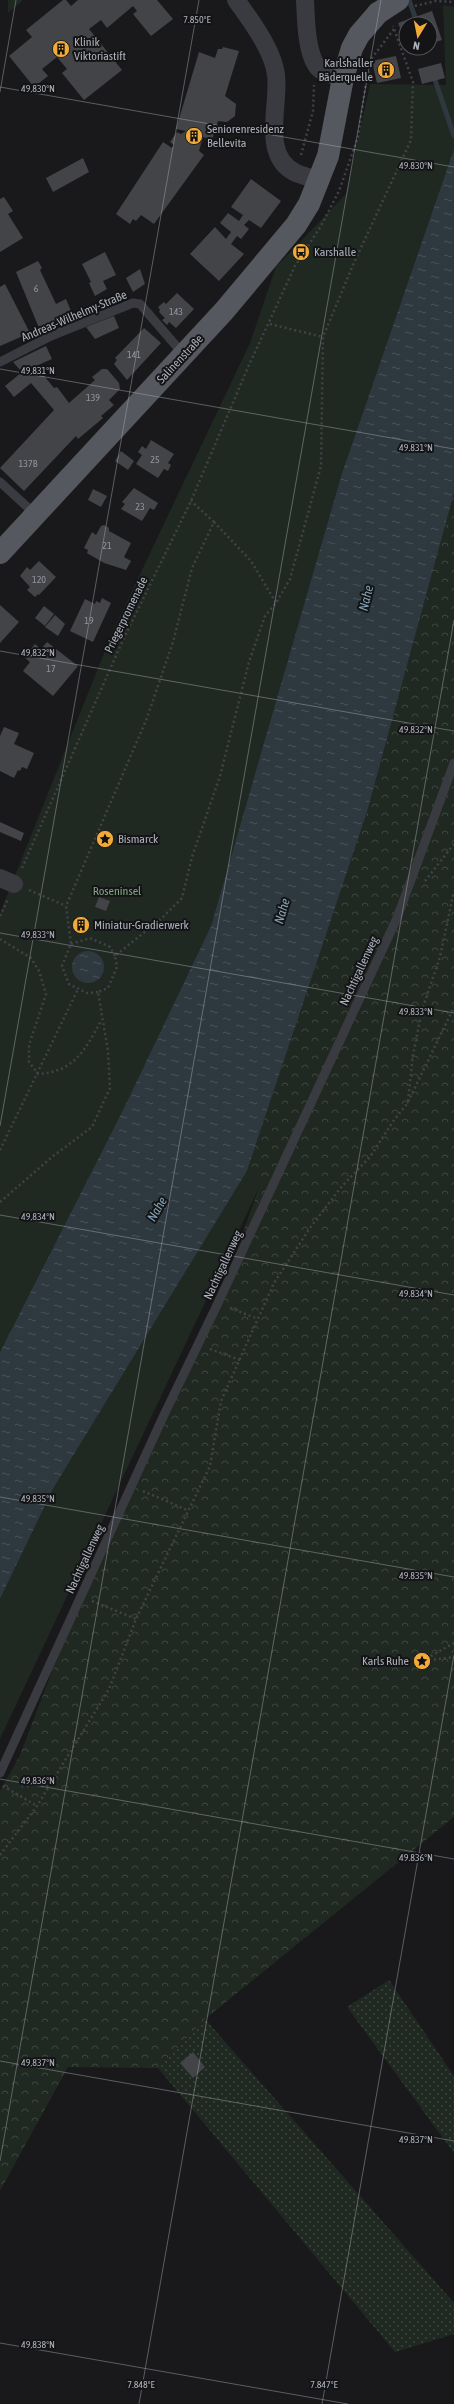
<svg xmlns="http://www.w3.org/2000/svg" width="454" height="2404" font-family="'Asap Condensed',sans-serif">
  <defs>
    <pattern id="grass-dots" width="8" height="8" patternUnits="userSpaceOnUse"><rect width="8" height="8" fill="#202921"/><path d="M2 2h.1M6 6h.1" fill="none" stroke="#3e463f" stroke-width="1.8" stroke-linecap="round"/></pattern>
    <pattern id="forest-crowns" width="20" height="18" patternUnits="userSpaceOnUse"><rect width="20" height="18" fill="#202921"/><path d="M2 6a3 3 0 1 1 6 0M12 15a3 3 0 1 1 6 0" fill="none" stroke="#3e463f"/></pattern>
    <pattern id="water-ripples" width="26" height="14" patternUnits="userSpaceOnUse"><rect width="26" height="14" fill="#2e383f"/><path d="M2 4q2-2 4 0t4 0M15 11q2-2 4 0t4 0" fill="none" stroke="#4a5259"/></pattern>
  </defs>
  <rect width="100%" height="100%" fill="#19191b"/>
  <!-- grass -->
  <g fill="url(#grass-dots)">
    <path d="M 389,1980 L 454,2076 L 454,2153 L 347,2007 Z"/>
    <path d="M 205,2019 L 454,2303 L 454,2334 L 395,2352 L 158,2068 Z"/>
  </g>
  <!-- forest -->
  <path fill="url(#forest-crowns)" d="M 454,493 L 454,1817 L 205,2019 L 158,2068 L 68,2067 L 0,2191 L 0,1791 L 20,1755 L 81,1596 L 218,1303 L 262,1179 L 247,1171 L 367,812 Z"/>
  <!-- park -->
  <g fill="#202921">
    <path d="M 8,0 L 23,0 L 8,13 Z"/>
    <path d="M 443,5 L 454,7 L 454,149 L 342,473 L 211,926 L 121,1114 L 0,1352 L 0,913 L 113,631 L 250,343 L 276,267 L 346,194 L 370,84 L 446,85 Z"/>
    <path d="M 247,1171 L 263,1179 L 0,1739 L 0,1599 L 54,1487 Z"/>
  </g>
  <!-- water -->
  <g fill="url(#water-ripples)">
    <path d="M 454,149 L 454,493 L 367,812 L 247,1171 L 54,1487 L 0,1599 L 0,1352 L 121,1114 L 211,926 L 342,473 Z"/>
    <circle cx="88" cy="967" r="16"/>
  </g>
  <g fill="none" stroke-linecap="round" stroke-linejoin="round">
    <!-- stream -->
    <g stroke="#2e383f" stroke-width="5">
      <path d="M 409,0 L 415,17"/>
      <path d="M 435,80 L 454,136"/>
    </g>
  </g>
  <!-- building -->
  <g fill="#434448">
    <path d="M 63,0 L 66,0 L 71,6 L 78,0 L 157,0 L 173,19 L 151,36 L 133,14 L 137,11 L 133,6 L 107,28 L 101,20 L 89,29 L 122,70 L 84,100 L 62,73 L 67,69 L 57,57 L 42,69 L 48,76 L 34,87 L 9,56 L 32,37 L 26,30 Z"/>
    <path d="M 432,11 L 442,40 L 430,44 L 430,24 L 406,24 L 406,44 L 398,23 Z"/>
    <path d="M 223,47 L 239,51 L 225,96 L 236,104 L 235,116 L 227,122 L 218,121 L 212,140 L 203,137 L 199,151 L 204,155 L 154,224 L 141,215 L 136,221 L 133,219 L 130,224 L 116,214 L 163,142 L 172,148 L 174,145 L 170,142 L 177,132 L 181,134 L 186,131 L 176,129 L 199,52 L 215,58 L 218,49 L 222,49 Z"/>
    <path d="M 396,56 L 401,78 L 377,83 L 372,61 Z"/>
    <path d="M 441,63 L 445,78 L 422,84 L 418,69 Z"/>
    <path d="M 83,158 L 89,172 L 53,192 L 46,178 Z"/>
    <path d="M 251,179 L 281,201 L 261,228 L 249,220 L 244,225 L 249,229 L 241,239 L 237,236 L 231,244 L 244,254 L 219,281 L 190,254 L 215,227 L 226,239 L 231,232 L 220,223 L 228,213 L 239,221 L 243,215 L 231,207 Z"/>
    <path d="M 4,197 L 13,211 L 8,214 L 23,238 L 0,252 L 0,199 Z"/>
    <path d="M 105,252 L 116,275 L 103,281 L 107,289 L 95,296 L 89,283 L 91,282 L 82,264 Z"/>
    <path d="M 38,261 L 42,268 L 40,270 L 56,304 L 66,299 L 72,313 L 39,328 L 16,272 Z"/>
    <path d="M 140,269 L 145,284 L 133,292 L 126,278 Z"/>
    <path d="M 5,284 L 30,333 L 0,346 L 0,287 Z"/>
    <path d="M 177,293 L 194,309 L 176,328 L 169,322 L 167,325 L 162,320 L 165,318 L 159,312 L 160,310 L 158,307 L 164,302 L 166,304 Z"/>
    <path d="M 114,316 L 119,328 L 95,339 L 86,327 Z"/>
    <path d="M 144,328 L 161,343 L 127,380 L 114,364 L 117,360 L 115,358 Z"/>
    <path d="M 46,346 L 52,359 L 36,366 L 54,388 L 57,387 L 69,403 L 95,380 L 92,377 L 102,369 L 107,369 L 119,383 L 120,389 L 109,400 L 114,405 L 101,416 L 103,418 L 78,439 L 76,436 L 24,491 L 0,468 L 54,410 L 31,383 L 14,397 L 5,386 L 22,372 L 13,362 Z"/>
    <path d="M 151,440 L 174,454 L 168,463 L 171,465 L 168,471 L 164,469 L 158,478 L 136,464 L 142,455 L 138,452 L 142,446 L 146,449 Z"/>
    <path d="M 121,451 L 134,461 L 128,470 L 115,461 Z"/>
    <path d="M 134,488 L 158,503 L 154,510 L 150,508 L 142,521 L 121,509 L 125,504 L 122,502 Z"/>
    <path d="M 93,489 L 107,496 L 101,507 L 88,500 Z"/>
    <path d="M 104,525 L 109,528 L 109,531 L 131,543 L 124,557 L 131,561 L 126,570 L 104,563 L 87,553 L 88,550 L 84,548 L 92,532 L 96,535 L 101,526 Z"/>
    <path d="M 39,561 L 56,577 L 39,595 L 38,594 L 35,597 L 27,590 L 30,587 L 20,576 L 27,567 L 30,570 Z"/>
    <path d="M 102,598 L 111,603 L 93,642 L 70,631 L 85,599 L 95,604 L 96,601 L 100,603 Z"/>
    <path d="M 0,605 L 19,622 L 0,643 Z"/>
    <path d="M 44,606 L 54,614 L 45,626 L 35,618 Z"/>
    <path d="M 55,615 L 65,624 L 58,636 L 45,627 Z"/>
    <path d="M 47,642 L 78,666 L 53,696 L 23,671 L 30,662 L 24,657 L 35,644 L 41,649 Z"/>
    <path d="M 4,727 L 19,733 L 14,744 L 34,753 L 27,769 L 22,767 L 20,771 L 18,770 L 14,778 L 0,771 L 0,736 Z"/>
    <path d="M 0,822 L 24,833 L 21,841 L 0,832 Z"/>
    <path d="M 99,897 L 110,901 L 106,911 L 95,907 Z"/>
    <path d="M 78,922 L 85,924 L 84,928 L 76,926 Z"/>
    <path d="M 193,2052 L 205,2067 L 193,2078 L 180,2063 Z"/>
  </g>
  <g fill="none" stroke-linecap="round" stroke-linejoin="round">
    <!-- path -->
    <g stroke="#404247" stroke-width="2.5" stroke-dasharray="2 3" stroke-linecap="butt">
      <path d="M 301,155 L 313,111 L 314,85"/>
      <path d="M 270,324 L 323,337"/>
      <path d="M 214,522 L 251,561 L 276,603"/>
      <path d="M 22,868 L 123,640 L 191,501 L 249,365 L 295,266 L 321,226 L 339,191 L 358,137 L 366,82 L 372,58 L 394,29"/>
      <path d="M 425,881 L 454,844"/>
      <path d="M 29,890 L 66,906"/>
      <path d="M 0,916 L 8,899"/>
      <path d="M 0,939 L 31,958 L 39,971 L 46,994 L 29,1045 L 29,1062 L 38,1074 C 74,1072 85,1050 101,1021"/>
      <path d="M 71,944 L 90,938 L 110,947 L 115,956"/>
      <path d="M 98,992 L 87,993 L 69,984 L 62,966 L 71,944 L 66,906 L 147,718 L 173,642 L 192,568 L 214,522 L 191,501"/>
      <path d="M 408,1101 L 413,1055 L 422,1010 L 440,957 L 454,891"/>
      <path d="M 0,1150 L 78,989"/>
      <path d="M 0,1202 L 52,1157 L 92,1127 L 110,1088 L 108,1051 L 98,992 L 108,988 L 117,967 L 115,956 L 162,918 L 182,898 L 192,857 L 220,776 L 249,662 L 265,616 L 276,603 L 290,579 L 321,466 L 323,337 L 353,265 L 411,140 L 413,82 L 393,26"/>
      <path d="M 230,1308 L 258,1319"/>
      <path d="M 210,1349 L 240,1360"/>
      <path d="M 143,1491 L 187,1510"/>
      <path d="M 92,1601 L 136,1619"/>
      <path d="M 422,1661 L 454,1643"/>
      <path d="M 424,1661 L 454,1657"/>
      <path d="M 3,1786 L 37,1806"/>
      <path d="M 0,1855 L 37,1806 L 109,1689 L 136,1619 L 210,1466 L 221,1401 L 274,1283 L 310,1228 L 342,1186 L 370,1157 L 394,1120 L 407,1104 L 454,1007"/>
    </g>
    <!-- lane -->
    <g stroke="#3a3b40" stroke-width="9">
      <path d="M 0,362 L 51,336 L 133,303 L 140,304 L 184,355"/>
      <path d="M 0,482 L 36,515"/>
      <path d="M 0,1773 L 163,1417 L 218,1303 L 397,918 L 454,763"/>
    </g>
    <!-- street -->
    <g stroke="#3a3b40" stroke-width="18">
      <path d="M 236,0 C 250,19 273,50 276,75 C 280,105 260,156 296,173 C 304,176 312,178 320,181"/>
      <path d="M 305,0 C 306,18 306,49 316,65 C 321,74 334,75 343,78"/>
      <path d="M 0,878 L 14,884"/>
    </g>
    <!-- primary -->
    <path stroke="#56585f" stroke-width="22" d="M 0,553 L 224,311 L 296,225 L 309,204 L 328,156 L 343,78 L 352,48 L 359,35 L 378,13"/>
    <!-- path-bridge -->
    <path stroke="#404247" stroke-width="2.5" stroke-dasharray="2 3" stroke-linecap="butt" d="M 415,6 L 436,1 L 454,2"/>
    <!-- primary-bridge -->
    <path stroke="#56585f" stroke-width="22" d="M 378,13 L 398,0"/>
  </g>
  <!-- ticks -->
  <path fill="none" stroke="#abb0ba" stroke-width="1" stroke-opacity="0.45" d="M 0,87 L 454,167M 0,92 L 16,0M 0,369 L 454,449M 0,651 L 454,731M 0,933 L 454,1013M 0,1126 L 199,0M 0,1215 L 454,1295M 0,1497 L 454,1577M 0,1779 L 454,1859M 0,2061 L 454,2141M 0,2161 L 381,0M 0,2343 L 348,2404M 139,2404 L 454,620M 322,2404 L 454,1655"/>
  <!-- icons -->
  <defs>
    <symbol id="building-disc" viewBox="-11 -11 22 22"><circle r="9.5" fill="#f2ab39" stroke="#141416"/><path d="M-4-6H4V6H1V3H-1V6H-4ZM-2.5-4.3h1.7v1.8h-1.7ZM.8-4.3h1.7v1.8H.8ZM-2.5-1h1.7V.8h-1.7ZM.8-1h1.7V.8H.8Z" fill="#111"/></symbol>
    <symbol id="bus-disc" viewBox="-11 -11 22 22"><circle r="9.5" fill="#f2ab39" stroke="#141416"/><path d="M-5-6H5V4H4V6H2V4H-2V6H-4V4H-5ZM-3.5-4V0h7V-4ZM-3.5 1.2v1.5H-2V1.2ZM2 1.2v1.5H3.5V1.2Z" fill="#111"/></symbol>
    <symbol id="sight-disc" viewBox="-11 -11 22 22"><circle r="9.5" fill="#f2ab39" stroke="#141416"/><path d="M0-6L1.8-2.2L6-1.7L2.9 1.2L3.7 5.4L0 3.3L-3.7 5.4L-2.9 1.2L-6-1.7L-1.8-2.2Z" fill="#111"/></symbol>
  </defs>
  <g fill-rule="evenodd">
    <use href="#building-disc" x="51" y="39" width="20" height="20"/>
    <use href="#building-disc" x="376" y="60" width="20" height="20"/>
    <use href="#building-disc" x="184" y="126" width="20" height="20"/>
    <use href="#bus-disc" x="291" y="242" width="20" height="20"/>
    <use href="#sight-disc" x="95" y="829" width="20" height="20"/>
    <use href="#building-disc" x="71" y="915" width="20" height="20"/>
    <use href="#sight-disc" x="412" y="1651" width="20" height="20"/>
  </g>
  <g text-anchor="middle" dominant-baseline="central" stroke-width="4" stroke-linejoin="round" paint-order="stroke">
    <!-- number labels -->
    <g font-size="10" fill="#91959e">
      <text x="36" y="288">6</text>
      <text x="176" y="311">143</text>
      <text x="134" y="354">141</text>
      <text x="93" y="397">139</text>
      <text x="155" y="459">25</text>
      <text x="28" y="463">137B</text>
      <text x="140" y="506">23</text>
      <text x="107" y="545">21</text>
      <text x="39" y="579">120</text>
      <text x="89" y="620">19</text>
      <text x="51" y="668">17</text>
    </g>
    <!-- poi labels -->
    <g font-size="12" fill="#abb0ba" stroke="#141416" text-anchor="start">
      <text x="74" y="42">Klinik<tspan x="74" dy="14">Viktoriastift</tspan></text>
      <text x="373" y="63" text-anchor="end">Karlshaller<tspan x="373" dy="14">Bäderquelle</tspan></text>
      <text x="207" y="129">Seniorenresidenz<tspan x="207" dy="14">Bellevita</tspan></text>
      <text x="314" y="252">Karshalle</text>
      <text x="118" y="839">Bismarck</text>
      <text x="94" y="925">Miniatur-Gradierwerk</text>
      <text x="409" y="1661" text-anchor="end">Karls Ruhe</text>
    </g>
    <!-- street labels -->
    <g font-size="12" fill="#abb0ba" stroke="#141416">
      <text transform="translate(74 316) rotate(-23)">Andreas-Wilhelmy-Straße</text>
      <text transform="translate(180 359) rotate(-47)">Salinenstraße</text>
      <text transform="translate(126 615) rotate(-64)">Priegerpromenade</text>
      <text transform="translate(359 971) rotate(-65)">Nachtigallenweg</text>
      <text transform="translate(223 1265) rotate(-65)">Nachtigallenweg</text>
      <text transform="translate(85 1559) rotate(-65)">Nachtigallenweg</text>
    </g>
    <!-- park labels -->
    <g font-size="12" fill="#82a583" stroke="#141416">
      <text x="117" y="891">Roseninsel</text>
    </g>
    <!-- water labels -->
    <g font-size="13" font-style="italic" fill="#82a0b5" stroke="#141416">
      <text transform="translate(366 598) rotate(-76)">Nahe</text>
      <text transform="translate(282 911) rotate(-73)">Nahe</text>
      <text transform="translate(157 1209) rotate(-60)">Nahe</text>
    </g>
  </g>
  <g font-size="10" text-anchor="middle" fill="#abb0ba" stroke="#141416" stroke-width="4" stroke-linejoin="round" paint-order="stroke">
    <text x="197" y="23">7.850°E</text>
    <text x="38" y="92">49.830°N</text>
    <text x="416" y="169">49.830°N</text>
    <text x="38" y="374">49.831°N</text>
    <text x="416" y="451">49.831°N</text>
    <text x="38" y="656">49.832°N</text>
    <text x="416" y="733">49.832°N</text>
    <text x="38" y="938">49.833°N</text>
    <text x="416" y="1015">49.833°N</text>
    <text x="38" y="1220">49.834°N</text>
    <text x="416" y="1297">49.834°N</text>
    <text x="38" y="1502">49.835°N</text>
    <text x="416" y="1579">49.835°N</text>
    <text x="38" y="1784">49.836°N</text>
    <text x="416" y="1861">49.836°N</text>
    <text x="38" y="2066">49.837°N</text>
    <text x="416" y="2143">49.837°N</text>
    <text x="38" y="2348">49.838°N</text>
    <text x="141" y="2388">7.848°E</text>
    <text x="324" y="2388">7.847°E</text>
  </g>
  <!-- north arrow -->
  <g transform="translate(418 36) rotate(190)"><circle r="19" fill="#141416" stroke="#505258"/>
  <path d="M0-3L7 15L0 10L-7 15Z" fill="#f2ab39"/>
  <text y="-6" font-size="11" font-weight="bold" text-anchor="middle" fill="#abb0ba">N</text>
  </g>
</svg>
